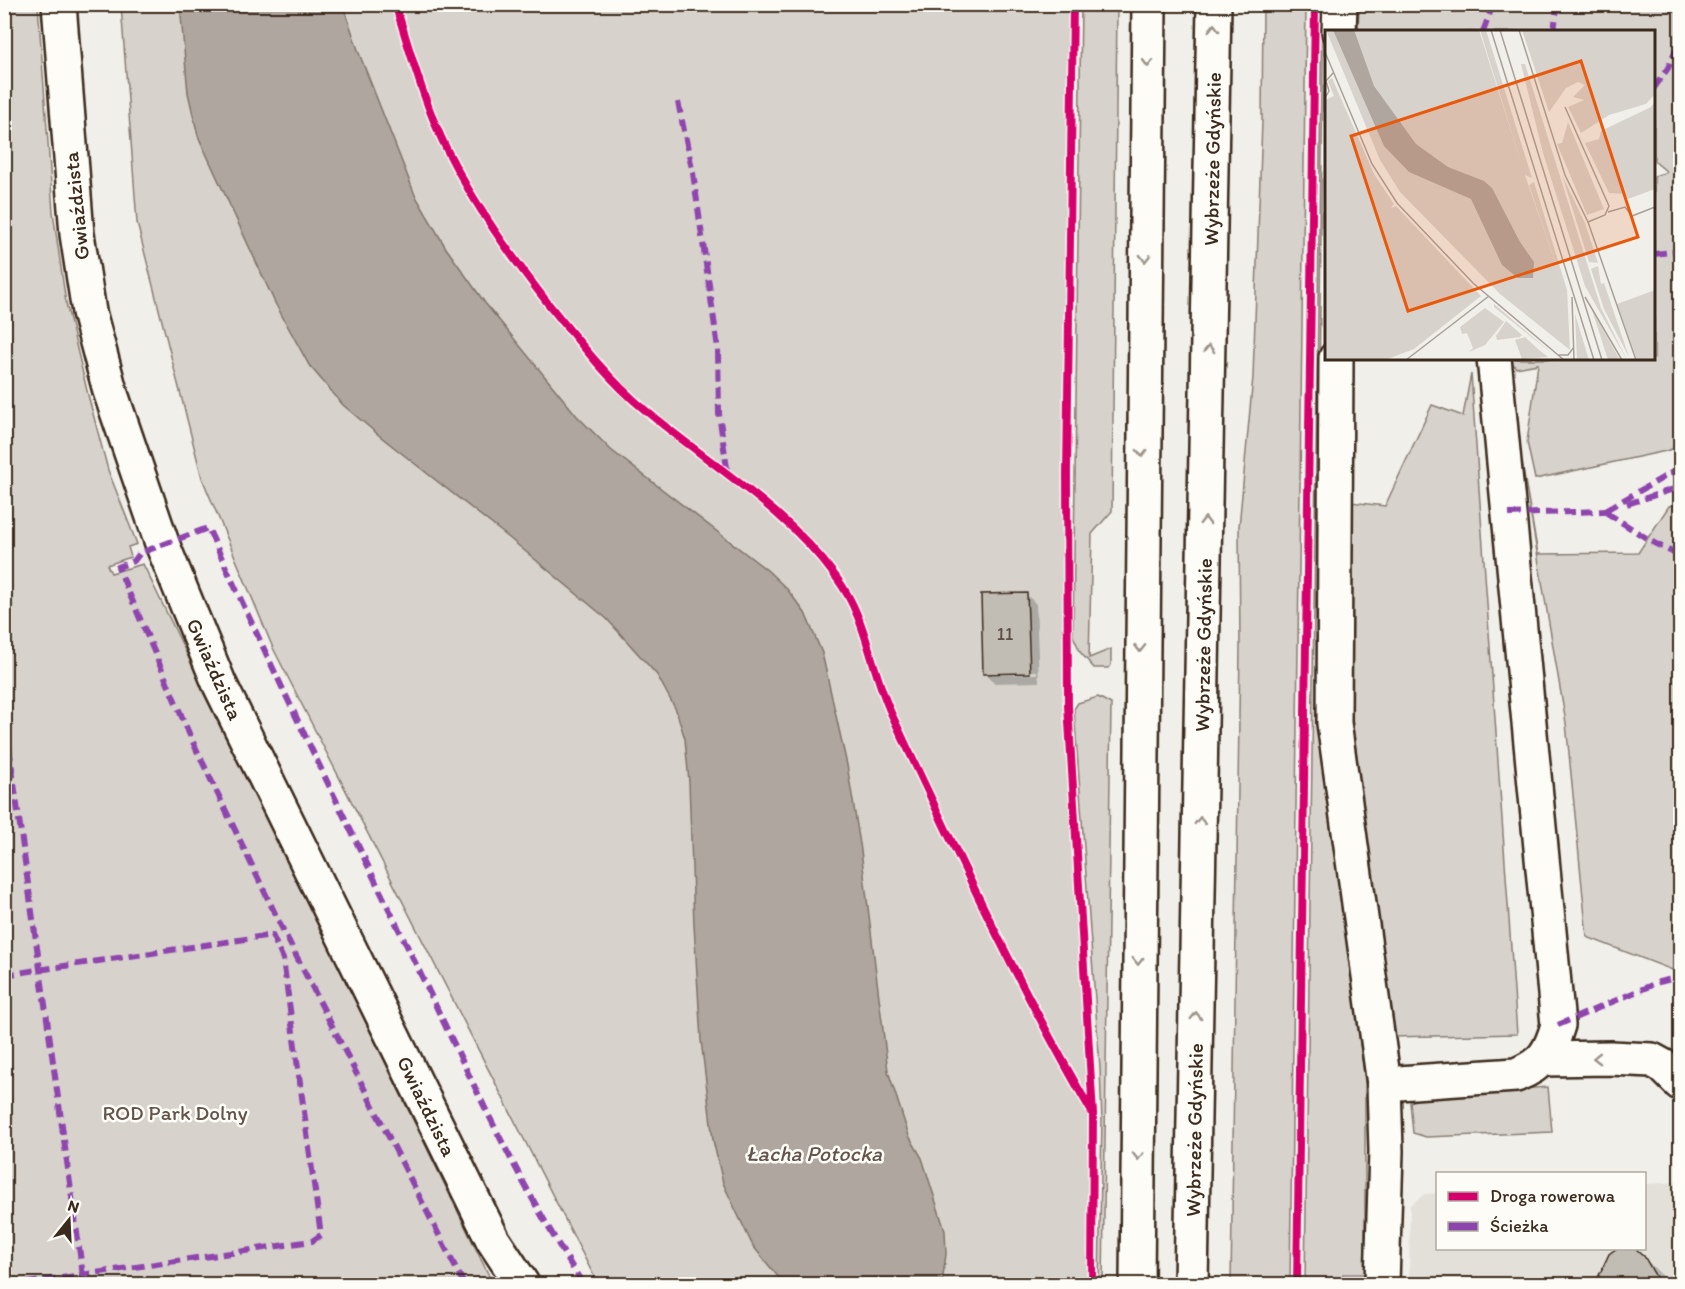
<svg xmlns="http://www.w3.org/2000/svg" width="1685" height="1289" font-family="Itim,sans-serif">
  <rect width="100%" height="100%" fill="#f1efea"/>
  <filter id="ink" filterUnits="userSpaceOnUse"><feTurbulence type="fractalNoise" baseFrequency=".0167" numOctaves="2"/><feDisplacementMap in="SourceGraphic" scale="12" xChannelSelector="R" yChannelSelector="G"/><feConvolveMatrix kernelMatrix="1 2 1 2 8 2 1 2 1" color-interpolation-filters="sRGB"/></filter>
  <g filter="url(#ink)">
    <!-- built -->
    <path fill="#e3e0da" d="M 1680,1182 L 1680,1284 L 1409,1284 L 1410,1205 L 1425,1194 L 1437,1193 L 1438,1248 L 1644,1248 L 1645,1184 Z"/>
    <!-- green -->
    <g fill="#d7d2cc" stroke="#897e75" stroke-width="1.5">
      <path d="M 1324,4 L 1316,605 L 1318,718 L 1365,1082 L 1365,1274 L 1343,1274 L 1342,1284 L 1305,1284 C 1312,858 1315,431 1322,5 Z"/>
      <path d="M 38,5 L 53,212 L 66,303 L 88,395 L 108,470 L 137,544 L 128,547 L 131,557 L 107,565 L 111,573 L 143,564 L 493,1284 L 5,1284 L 4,5 Z"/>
      <path d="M 121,5 L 1073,5 L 1067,474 L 1068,706 L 1093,1114 L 1092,1284 L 598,1284 L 273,648 L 202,478 L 137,223 Z"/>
      <path d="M 1081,5 L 1117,5 L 1112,511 L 1092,534 L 1089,658 L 1111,649 L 1111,665 L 1109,668 L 1094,668 L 1081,653 L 1073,636 Z"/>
      <path d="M 1263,5 L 1306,5 L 1290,1284 L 1231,1284 L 1240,647 L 1239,527 L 1253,377 L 1262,121 Z"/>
      <path d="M 1359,5 L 1680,5 L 1680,446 L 1666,451 L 1535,479 L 1527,442 L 1538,364 L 1516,368 L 1510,359 L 1654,358 L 1654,176 L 1667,172 L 1654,161 L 1654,32 L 1358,32 Z"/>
      <path d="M 1471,374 L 1517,1034 L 1392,1037 L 1352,718 L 1350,597 L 1351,502 L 1385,506 L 1432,405 L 1463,416 Z"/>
      <path d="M 1521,458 L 1538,554 L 1638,553 L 1669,506 L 1680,504 L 1680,973 L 1587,937 L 1566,723 Z"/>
      <path d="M 1098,697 L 1111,704 L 1103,1284 L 1099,1284 L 1102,1121 L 1100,1068 L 1074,709 L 1078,703 Z"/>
      <path d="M 1548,1087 L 1552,1132 L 1426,1137 L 1413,1133 L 1410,1102 L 1428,1096 Z"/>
    </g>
    <!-- water -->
    <path fill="#aea69f" stroke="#80746b" stroke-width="1.5" d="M 180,5 L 343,5 L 359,53 L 415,195 L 446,248 L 485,303 L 577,416 L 611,450 L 767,570 L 787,589 L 805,613 L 822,653 L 847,765 L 861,850 L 888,1071 L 909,1136 L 922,1158 L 945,1231 L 946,1254 L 942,1284 L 784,1284 L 753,1246 L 738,1215 L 723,1183 L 713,1140 L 701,1040 L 694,925 L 689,782 L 685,739 L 676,710 L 657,675 L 607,619 L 508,537 L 381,437 L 343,405 L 309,365 L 275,303 L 198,136 L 188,93 Z"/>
    <!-- shadow -->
    <g fill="#0003" fill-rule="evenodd">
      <path d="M 1027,595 L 1036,604 L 1039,682 L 994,683 L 985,673 ZM 1037,671 L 1037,674 L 992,675 L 992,672 Z"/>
      <path d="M 1643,1257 L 1671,1284 L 1598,1284 L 1603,1269 Z"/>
    </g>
    <!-- building -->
    <g fill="#c1bcb4" stroke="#3b2a1e" stroke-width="1.5">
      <path d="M 1027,593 L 1030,673 L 983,674 L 981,594 Z"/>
      <path d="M 1635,1248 L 1644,1256 L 1660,1284 L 1595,1284 L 1609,1254 L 1617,1248 Z"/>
    </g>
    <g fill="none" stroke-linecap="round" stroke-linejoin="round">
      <defs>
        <g id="minor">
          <path d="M 59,4 L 77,234 L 89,312 L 110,391 L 163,546 L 219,683 L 493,1240 L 522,1284"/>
          <path d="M 1339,32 L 1340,4"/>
          <path d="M 1336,358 L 1334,723 L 1384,1084 L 1386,1151 L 1382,1284"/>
          <path d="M 1543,1059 L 1610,1058 L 1652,1060 L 1663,1066 L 1680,1083"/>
          <path d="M 1384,1084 L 1516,1075 C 1543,1064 1550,1053 1558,1025 L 1494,358"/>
        </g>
        <g id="major">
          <path d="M 1137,1284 C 1138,858 1142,431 1149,4"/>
          <path d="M 1191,1284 L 1214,4"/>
        </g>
      </defs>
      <!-- minor casing -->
      <use href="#minor" stroke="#3b2a1e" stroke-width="38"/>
      <!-- major casing -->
      <use href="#major" stroke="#3b2a1e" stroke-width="38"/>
      <!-- minor -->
      <use href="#minor" stroke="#fdfcf7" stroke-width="33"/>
      <!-- major -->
      <use href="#major" stroke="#fdfcf7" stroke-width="33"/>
      <!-- quiet -->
      <g stroke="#8e44ad" stroke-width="6" stroke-dasharray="12 6" stroke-linecap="butt">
        <path d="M 1483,32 L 1493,4"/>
        <path d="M 1554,32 L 1556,14 L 1560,4"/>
        <path d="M 1654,88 L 1668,68 L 1680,41"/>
        <path d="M 678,102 L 693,173 L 718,348 L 719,414 L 728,475"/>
        <path d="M 1654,254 L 1680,251"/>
        <path d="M 1680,468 L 1604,511 L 1654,543 L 1680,556"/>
        <path d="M 1627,504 L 1680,487"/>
        <path d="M 1509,514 L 1604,511 L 1610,509"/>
        <path d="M 4,712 L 83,1276"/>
        <path d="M 4,975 L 272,935 L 283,959 L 321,1235 L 312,1241 L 20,1284"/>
        <path d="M 1558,1025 L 1659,982 L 1680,977"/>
        <path d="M 464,1284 L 281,926 L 191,738 L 118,567 L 134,561 L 140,553 L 208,528 C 273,671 342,813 411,954 C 465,1066 516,1180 583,1284"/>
      </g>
      <defs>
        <g id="cycleway">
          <path d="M 395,4 C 411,53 424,104 447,150 C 475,206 511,256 550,306 C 579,342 609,380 645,410 C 709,464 786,508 836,577 C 867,618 870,667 891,713 C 955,849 1017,984 1093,1114"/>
          <path d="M 1073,4 L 1067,474 L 1068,706 L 1093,1114 L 1092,1284"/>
          <path d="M 1297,1284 L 1315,4"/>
        </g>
      </defs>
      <!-- cycleway casing -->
      <use href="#cycleway" stroke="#fdfcf7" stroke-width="11"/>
      <!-- cycleway -->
      <use href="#cycleway" stroke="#d6006c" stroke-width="8"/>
    </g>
    <!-- one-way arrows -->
    <defs><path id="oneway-chevron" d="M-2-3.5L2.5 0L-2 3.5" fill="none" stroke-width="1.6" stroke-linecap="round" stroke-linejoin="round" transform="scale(1.5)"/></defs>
    <g stroke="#9c938a">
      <use href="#oneway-chevron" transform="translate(1214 28) rotate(-89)"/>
      <use href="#oneway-chevron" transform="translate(1148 63) rotate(91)"/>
      <use href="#oneway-chevron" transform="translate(1145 258) rotate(91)"/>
      <use href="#oneway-chevron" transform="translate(1209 349) rotate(-89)"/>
      <use href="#oneway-chevron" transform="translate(1142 453) rotate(91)"/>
      <use href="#oneway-chevron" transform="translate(1205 521) rotate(-89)"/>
      <use href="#oneway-chevron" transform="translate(1140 648) rotate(91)"/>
      <use href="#oneway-chevron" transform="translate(1200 821) rotate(-89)"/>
      <use href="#oneway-chevron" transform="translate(1138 961) rotate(90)"/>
      <use href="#oneway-chevron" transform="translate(1196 1016) rotate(-89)"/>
      <use href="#oneway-chevron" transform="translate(1597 1058) rotate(179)"/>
      <use href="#oneway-chevron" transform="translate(1138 1156) rotate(90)"/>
    </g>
  </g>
  <g text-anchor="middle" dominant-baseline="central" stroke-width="5" stroke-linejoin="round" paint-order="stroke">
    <!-- number labels -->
    <g font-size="18" fill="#5c4e44">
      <text x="1005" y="634">11</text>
    </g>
    <!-- street labels -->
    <g font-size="21" fill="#3b2a1e" stroke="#fdfcf7">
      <text transform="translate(1212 159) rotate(-89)">Wybrzeże Gdyńskie</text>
      <text transform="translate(76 206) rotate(-96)">Gwiaździsta</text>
      <text transform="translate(1203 645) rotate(-89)">Wybrzeże Gdyńskie</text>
      <text transform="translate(215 669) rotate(66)">Gwiaździsta</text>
      <text transform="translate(427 1106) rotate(64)">Gwiaździsta</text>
      <text transform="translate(1194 1130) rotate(-89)">Wybrzeże Gdyńskie</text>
    </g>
    <!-- park labels -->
    <g font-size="21" fill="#62544a" stroke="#fdfcf7">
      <text x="175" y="1112">ROD Park Dolny</text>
    </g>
    <!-- water labels -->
    <g font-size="22" font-style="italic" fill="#63554b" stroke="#fdfcf7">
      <text x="814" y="1153">Łacha Potocka</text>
    </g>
  </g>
  <!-- overview -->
  <g transform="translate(1325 30)">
    <rect width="330" height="330" fill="#f1efea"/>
    <path d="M 1,0 L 154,0 L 198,139 L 155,0 L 161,0 L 207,148 L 200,145 L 240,261 L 204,155 L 209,152 L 242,260 L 245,320 L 175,264 L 75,162 L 55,130 ZM 192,0 L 237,145 L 260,193 L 273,233 L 264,232 ZM 197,0 L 330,0 L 330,159 L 303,169 L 300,164 L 284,163 L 254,101 L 260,113 L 274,109 L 276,101 L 326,77 L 330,71 L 328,66 L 321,74 L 284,85 L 256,103 L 243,77 L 259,70 L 248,67 L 260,55 L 253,52 L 241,58 L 224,82 ZM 196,34 L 200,34 L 276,278 L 302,330 L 260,256 L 218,123 ZM 7,48 L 49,144 L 69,174 L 66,178 L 71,176 L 156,266 L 89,319 L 60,330 L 1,330 L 0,70 L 9,66 L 3,51 ZM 243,92 L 279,179 L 262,185 L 232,114 L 237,113 ZM 273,236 L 276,254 L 279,253 L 304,327 L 279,279 L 266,239 ZM 330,260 L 330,330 L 312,330 L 292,274 ZM 169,274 L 230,326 L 169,277 ZM 160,278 L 179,292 L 160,315 L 144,322 L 148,318 L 142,303 L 137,304 L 135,297 ZM 267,280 L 295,330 L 283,330 ZM 250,284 L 264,330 L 252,330 ZM 181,291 L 197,305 L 195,307 L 172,310 L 171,306 ZM 200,307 L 214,320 L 223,327 L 197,329 L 190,310 Z" fill="#d7d2cc"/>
    <path d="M 8,0 L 29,0 L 49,56 L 91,114 L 123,137 L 159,151 L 167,158 L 195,212 L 209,232 L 208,248 L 193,248 L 177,235 L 146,169 L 84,142 L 59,116 Z" fill="#aea69f"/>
    <path fill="none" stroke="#a8a098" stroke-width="1.5" d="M 166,0 L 269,330M 175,0 L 277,330M 194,0 L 240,145 L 263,192 L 311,330M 0,22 L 47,134 L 72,173 L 148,253 L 239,330M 0,68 L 4,61 L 1,51 L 9,42M 240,77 L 284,176 L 280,185 L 263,192M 283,182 L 300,177 L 307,186 L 330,177M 247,267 L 249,330M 260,267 L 297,330M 233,325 L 243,325 L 249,317M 81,330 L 164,266"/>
    <path fill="#e8590c" fill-opacity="0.15" stroke="#e8590c" stroke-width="3" d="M 256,31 L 313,207 L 83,281 L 26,106 Z"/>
    <rect width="330" height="330" fill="none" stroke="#3b2a1e" stroke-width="3"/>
  </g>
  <!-- margin -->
  <rect width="1685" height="1289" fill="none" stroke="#fdfcf7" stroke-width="24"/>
  <rect x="12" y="12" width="1661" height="1265" fill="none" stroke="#3b2a1e" stroke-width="2" filter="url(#ink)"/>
  <!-- legend -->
  <rect x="1436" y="1172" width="210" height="78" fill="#fdfcf7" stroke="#afa8a0" stroke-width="1.5"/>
  <rect x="1448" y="1192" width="30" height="9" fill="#d6006c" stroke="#afa8a0" stroke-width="1.5"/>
  <text x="1490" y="1202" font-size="18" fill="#3b2a1e">Droga rowerowa</text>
  <rect x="1448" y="1222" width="30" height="9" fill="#8e44ad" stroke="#afa8a0" stroke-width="1.5"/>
  <text x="1490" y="1232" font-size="18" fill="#3b2a1e">Ścieżka</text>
  <!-- north arrow -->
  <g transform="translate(69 1220) rotate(18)" stroke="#fdfcf7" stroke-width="4.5" paint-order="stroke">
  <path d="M0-4.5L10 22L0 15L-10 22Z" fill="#3b2a1e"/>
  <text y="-9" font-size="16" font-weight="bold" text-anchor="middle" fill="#3b2a1e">N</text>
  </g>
</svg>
